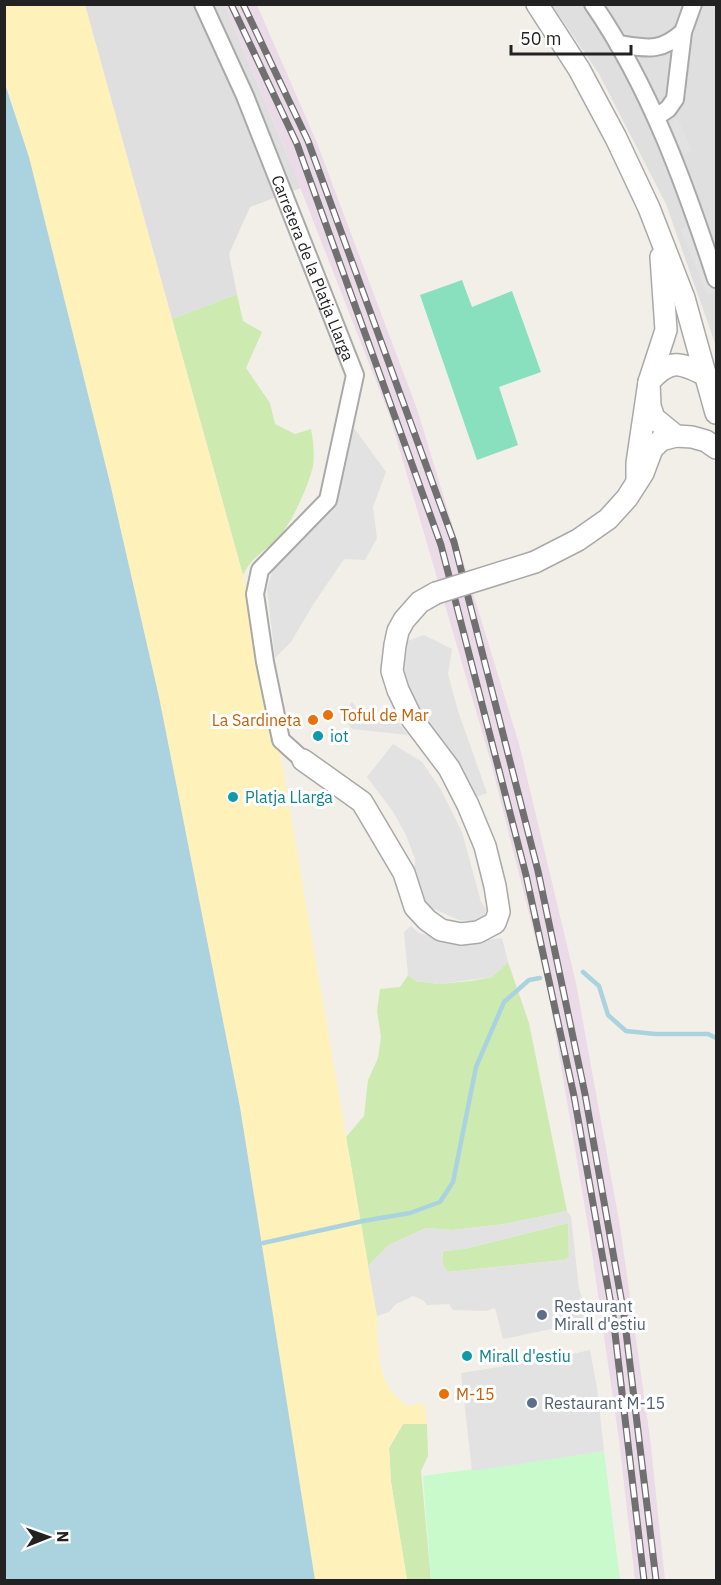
<svg xmlns="http://www.w3.org/2000/svg" width="721" height="1585" font-family="'IBM Plex Sans',sans-serif">
  <rect width="100%" height="100%" fill="#f2efe9"/>
  <!-- residential -->
  <g fill="#e0dfdf">
    <path d="M 85,5 L 225,5 L 301,188 L 250,207 L 229,254 L 237,294 L 172,319 Z"/>
    <path d="M 552,5 L 716,5 L 716,346 L 666,204 L 599,74 Z"/>
  </g>
  <!-- industrial -->
  <path fill="#ebdbe8" d="M 225,5 L 257,5 L 317,143 L 417,409 L 519,744 L 576,983 L 620,1226 L 650,1438 L 665,1580 L 635,1580 L 619,1440 L 589,1232 L 548,989 L 490,759 L 390,417 L 285,149 Z"/>
  <!-- grass -->
  <g fill="#cdebb0">
    <path d="M 237,294 L 243,321 L 262,332 L 246,368 L 270,403 L 275,424 L 295,434 L 311,429 C 313,440 315,454 313,466 C 309,485 290,528 275,541 C 263,552 250,559 243,575 L 172,319 Z"/>
    <path d="M 508,962 L 529,1023 L 567,1211 L 505,1224 L 452,1230 L 426,1228 L 389,1245 L 368,1266 L 346,1137 L 364,1116 L 368,1080 L 378,1058 L 381,1037 L 377,1011 L 380,989 L 400,987 L 408,975 L 416,981 L 439,984 L 471,981 L 492,977 Z"/>
    <path d="M 568,1223 L 569,1257 L 564,1260 L 447,1272 L 442,1262 L 443,1251 L 464,1249 Z"/>
    <path d="M 403,1424 L 427,1424 L 428,1456 L 421,1471 L 431,1580 L 407,1580 L 391,1482 L 389,1448 Z"/>
  </g>
  <!-- sand -->
  <path fill="#fff1ba" d="M 4,5 L 85,5 L 260,637 L 377,1316 C 377,1340 377,1372 392,1392 C 396,1397 402,1401 406,1406 L 424,1403 L 427,1424 L 403,1424 L 389,1448 L 391,1482 L 407,1580 L 315,1580 L 240,1107 L 159,697 L 110,483 L 29,157 L 5,81 Z"/>
  <!-- park -->
  <path fill="#c8facc" d="M 604,1451 L 620,1580 L 431,1580 L 423,1476 Z"/>
  <!-- pitch -->
  <path fill="#88e0be" d="M 462,280 L 472,307 L 512,291 L 541,372 L 499,387 L 518,445 L 477,460 L 420,295 Z"/>
  <!-- parking -->
  <g fill="#e2e2e2" fill-rule="evenodd">
    <path d="M 678,119 L 692,151 L 684,155 L 670,122 Z"/>
    <path d="M 691,227 L 714,293 L 707,295 L 680,228 Z"/>
    <path d="M 352,425 L 386,472 L 373,507 L 377,538 L 365,560 L 344,559 L 314,603 L 291,642 L 275,658 L 267,589 L 273,569 L 337,497 Z"/>
    <path d="M 424,635 L 452,649 L 448,674 L 458,711 L 487,793 L 474,798 L 454,762 L 425,718 L 403,679 L 407,641 Z"/>
    <path d="M 352,702 L 363,717 L 396,720 L 408,735 L 352,729 L 345,719 L 348,707 Z"/>
    <path d="M 393,744 L 422,762 L 441,790 L 462,832 L 481,902 L 486,909 L 484,919 L 480,922 L 459,920 L 423,904 L 414,883 L 415,859 L 406,835 L 394,813 L 367,777 Z"/>
    <path d="M 411,926 L 419,933 L 462,943 L 502,938 L 508,962 L 492,977 L 439,984 L 416,981 L 408,975 L 404,932 Z"/>
    <path d="M 567,1211 L 571,1216 L 579,1289 L 586,1307 L 585,1322 L 503,1339 L 495,1308 L 486,1311 L 453,1310 L 449,1304 L 427,1305 L 423,1300 L 413,1296 L 396,1304 L 389,1312 L 377,1316 L 368,1266 L 389,1245 L 426,1228 L 452,1230 L 505,1224 ZM 568,1223 L 569,1257 L 564,1260 L 448,1272 L 442,1262 L 443,1251 L 464,1249 Z"/>
    <path d="M 590,1350 L 597,1388 L 604,1451 L 472,1471 L 461,1373 L 550,1359 Z"/>
  </g>
  <!-- water -->
  <path fill="#aad3df" d="M 4,81 L 29,157 L 110,483 L 159,697 L 240,1107 L 315,1580 L 5,1580 Z"/>
  <g fill="none" stroke-linecap="round" stroke-linejoin="round">
    <!-- stream -->
    <g stroke="#aad3df" stroke-width="4.5">
      <path d="M 583,972 L 599,986 L 608,1015 L 626,1031 L 655,1034 L 708,1034 L 716,1038"/>
      <path d="M 263,1243 L 363,1221 L 410,1213 L 440,1202 L 453,1182 L 476,1067 L 504,1002 L 529,980 L 540,978"/>
    </g>
    <defs>
      <g id="minor">
        <path id="s1" d="M 203,4 L 245,96 L 355,375 L 328,500 L 260,570 L 255,594 L 265,662 L 281,740 L 303,760"/>
        <path d="M 593,4 C 650,87 685,184 716,279"/>
        <path d="M 618,44 C 646,48 660,53 683,32"/>
        <path d="M 656,117 L 668,109 L 675,99 L 683,32 L 693,4"/>
      </g>
      <g id="tertiary">
        <path d="M 537,4 L 579,69 L 616,138 L 649,208 L 684,298 L 716,413"/>
        <path d="M 707,376 C 680,362 670,358 649,382 L 650,406 L 654,418 L 676,436 L 692,437 L 706,441 L 716,448"/>
        <path d="M 637,480 L 637,463 L 649,382 L 666,330 L 661,257"/>
        <path d="M 535,562 L 578,540 L 608,519 L 627,498 L 643,473 L 652,449 L 661,440 L 676,436"/>
        <path d="M 303,760 L 362,802 L 404,873 L 415,907 L 427,920 L 441,930 L 461,934 L 478,932 L 495,923 L 499,912 L 495,886 L 485,846 L 468,805 L 449,768 L 412,719 L 398,690 L 392,671 L 395,645 L 398,631 L 404,620 L 420,602 L 436,593"/>
      </g>
    </defs>
    <!-- minor casing -->
    <use href="#minor" stroke="#a9a9a9" stroke-width="20"/>
    <!-- tertiary casing -->
    <use href="#tertiary" stroke="#a9a9a9" stroke-width="24"/>
    <!-- minor -->
    <use href="#minor" stroke="#fff" stroke-width="16"/>
    <!-- tertiary -->
    <use href="#tertiary" stroke="#fff" stroke-width="21"/>
    <defs>
      <g id="rail">
        <path d="M 231,4 L 297,144 L 441,545 L 526,875 L 574,1096 L 613,1316 L 644,1580"/>
        <path d="M 243,4 L 308,141 L 454,542 L 538,871 L 585,1094 L 624,1315 L 656,1580"/>
      </g>
    </defs>
    <!-- rail casing -->
    <use href="#rail" stroke="#707070" stroke-width="7"/>
    <!-- rail -->
    <use href="#rail" stroke="#fff" stroke-width="4.5" stroke-dasharray="14" stroke-linecap="butt"/>
    <defs>
      <path id="tertiary-bridge" d="M 436,593 L 535,562"/>
    </defs>
    <!-- tertiary-bridge casing -->
    <use href="#tertiary-bridge" stroke="#a9a9a9" stroke-width="24" stroke-linecap="butt"/>
    <!-- tertiary-bridge -->
    <use href="#tertiary-bridge" stroke="#fff" stroke-width="21"/>
  </g>
  <!-- markers -->
  <g fill="#e8710a" stroke="#fff" stroke-width="2">
    <circle cx="328" cy="715" r="6"/>
    <circle cx="313" cy="720" r="6"/>
    <circle cx="444" cy="1394" r="6"/>
  </g>
  <g fill="#0f9aa8" stroke="#fff" stroke-width="2">
    <circle cx="318" cy="736" r="6"/>
    <circle cx="233" cy="797" r="6"/>
    <circle cx="467" cy="1356" r="6"/>
  </g>
  <g fill="#5c6f8a" stroke="#fff" stroke-width="2">
    <circle cx="542" cy="1315" r="6"/>
    <circle cx="532" cy="1403" r="6"/>
  </g>
  <g text-anchor="middle" dominant-baseline="central" stroke-width="6" stroke-linejoin="round" paint-order="stroke">
    <!-- street labels -->
    <g font-size="16" fill="#222" stroke="#fff">
      <text stroke="none"><textPath href="#s1" startOffset="286">Carretera de la Platja Llarga</textPath></text>
    </g>
    <!-- food labels -->
    <g font-size="16" fill="#c56008" stroke="#fff" text-anchor="start">
      <text x="340" y="715">Toful de Mar</text>
      <text x="301" y="720" text-anchor="end">La Sardineta</text>
      <text x="456" y="1394">M-15</text>
    </g>
    <!-- culture labels -->
    <g font-size="16" fill="#0d838f" stroke="#fff" text-anchor="start">
      <text x="330" y="736">iot</text>
      <text x="245" y="797">Platja Llarga</text>
      <text x="479" y="1356">Mirall d'estiu</text>
    </g>
    <!-- service labels -->
    <g font-size="16" fill="#4e5e75" stroke="#fff" text-anchor="start">
      <text x="554" y="1306">Restaurant<tspan x="554" dy="18">Mirall d'estiu</tspan></text>
      <text x="544" y="1403">Restaurant M-15</text>
    </g>
  </g>
  <!-- border -->
  <rect width="721" height="1585" fill="none" stroke="#222222" stroke-width="12"/>
  <!-- north arrow -->
  <g transform="translate(48 1537) rotate(89)" stroke="#ffffff" stroke-width="4.5" paint-order="stroke">
  <path d="M0-4.5L10 22L0 15L-10 22Z" fill="#222222"/>
  <text y="-9" font-size="16" font-weight="bold" text-anchor="middle" fill="#222222">N</text>
  </g>
  <!-- scale -->
  <path d="M511 45v9h120v-9" fill="none" stroke="#222222" stroke-width="3"/>
  <text x="520" y="45" font-size="18" fill="#222222" stroke="#ffffff" stroke-width="4.5" paint-order="stroke">50 m</text>
</svg>
